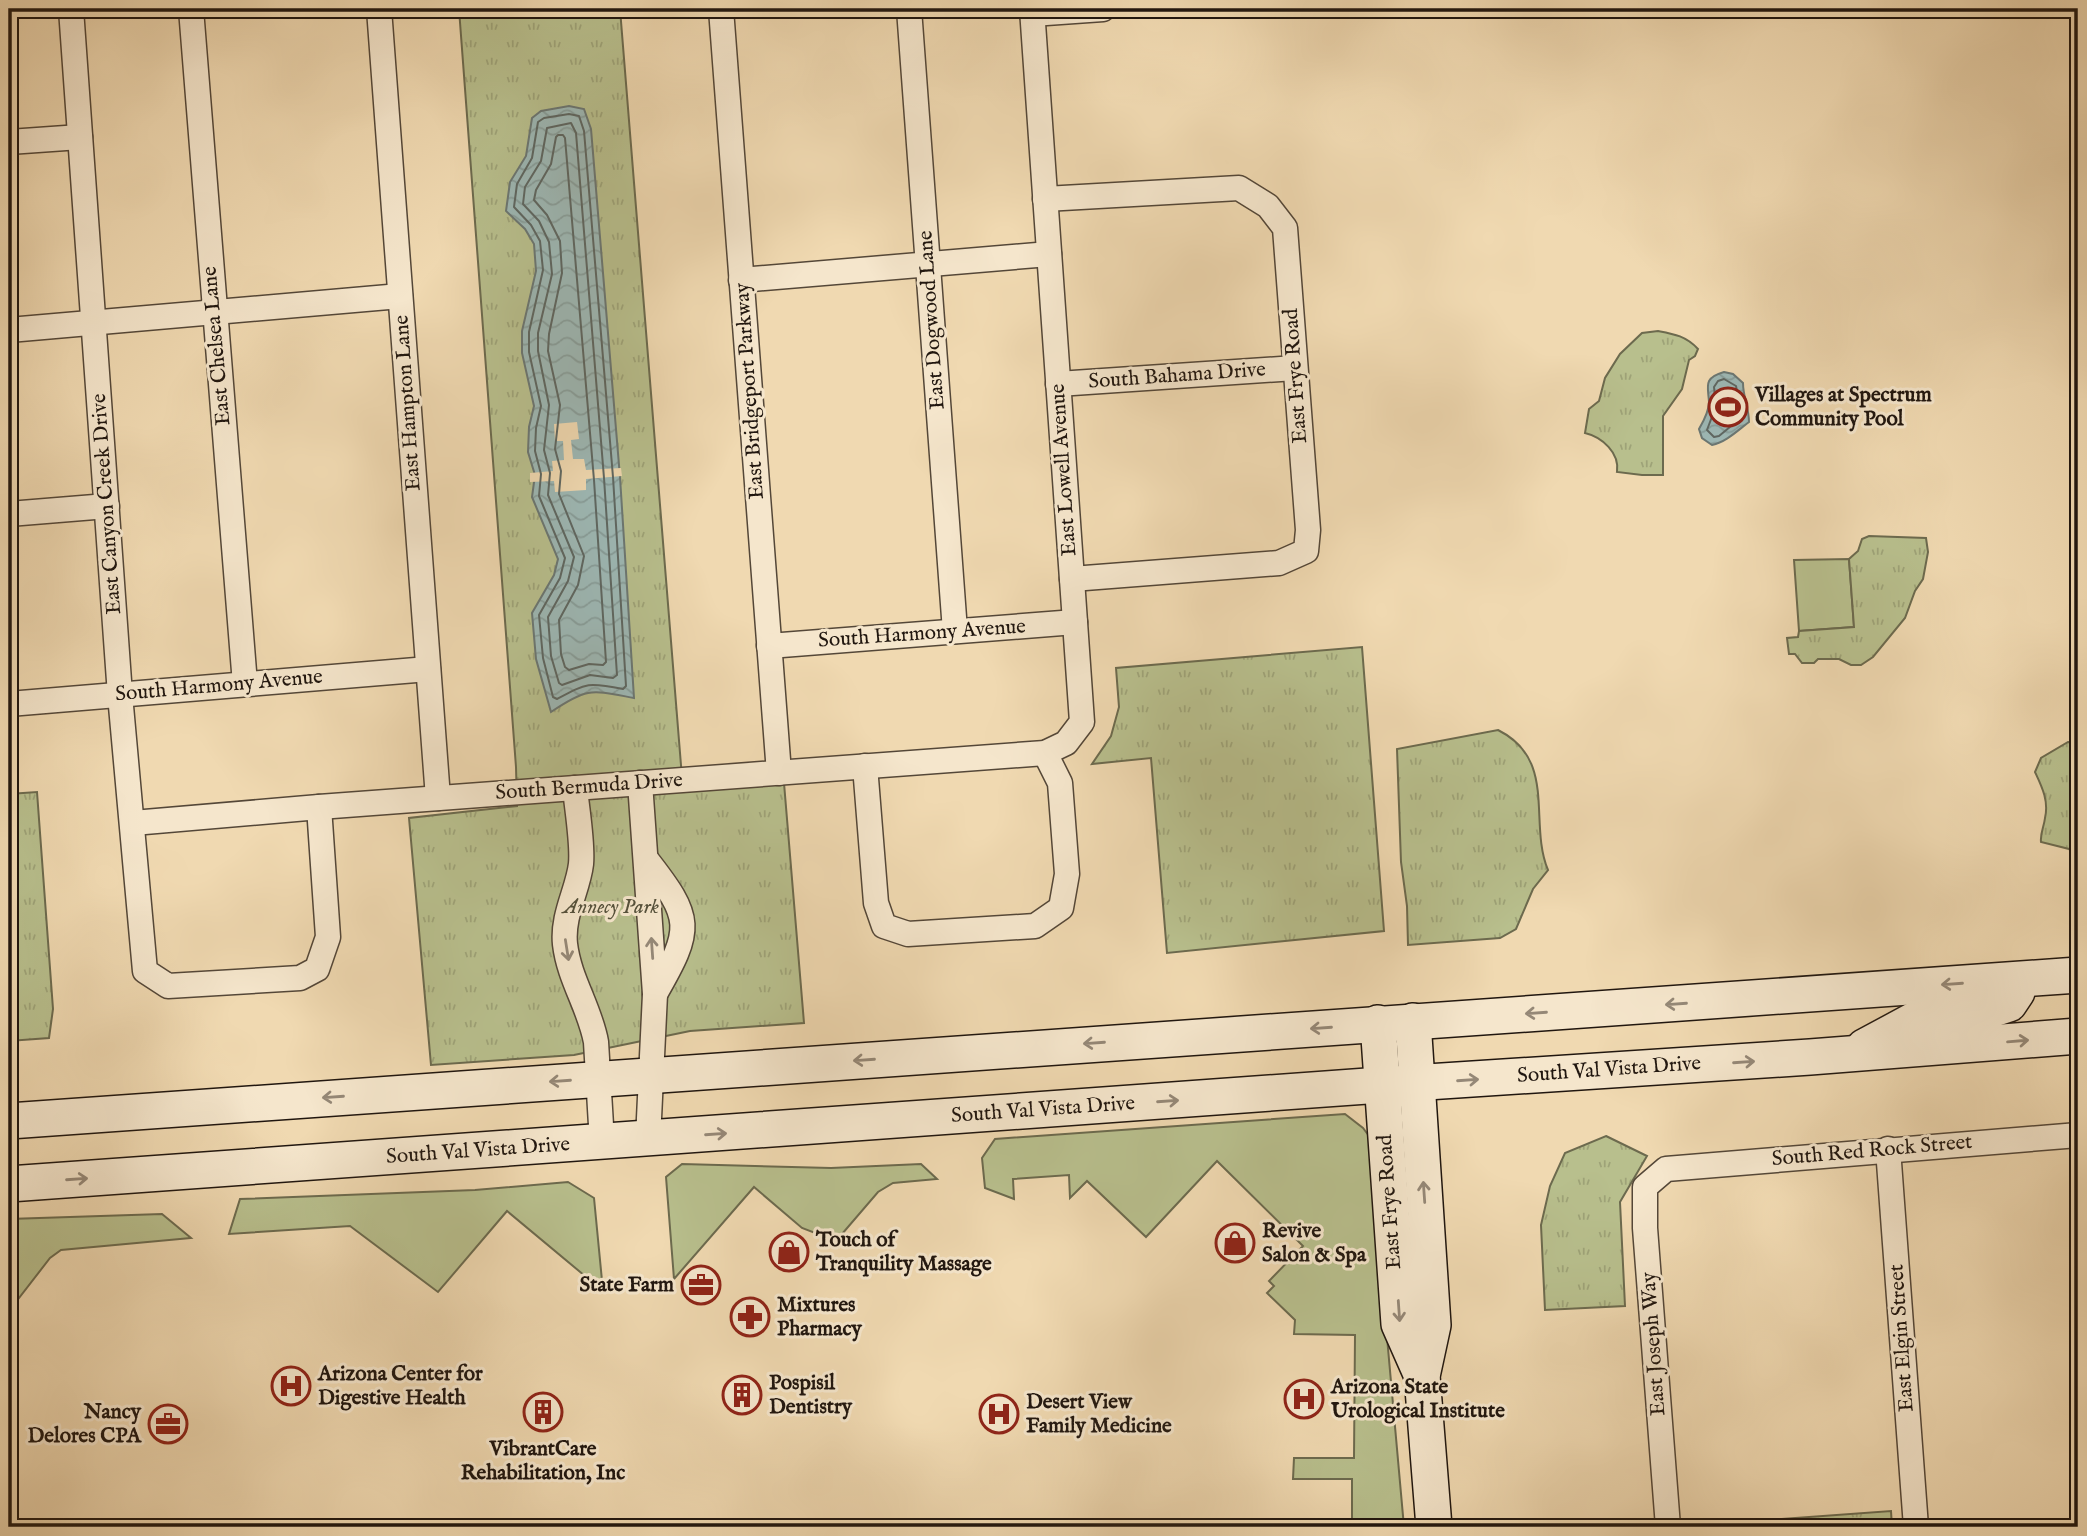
<svg xmlns="http://www.w3.org/2000/svg" width="2087" height="1536" font-family="'IM FELL English',serif">
  <defs>
    <pattern id="park-tufts" width="24" height="20" patternUnits="userSpaceOnUse" patternTransform="scale(1.75)"><rect width="24" height="20" fill="#b8bf8d"/><path d="M3 7l-1-3M5 7V3M7 7l1-3M15 17l-1-3M17 17v-4M19 17l1-3" fill="none" stroke="#9ea378"/></pattern>
    <pattern id="water-waves" width="16" height="10" patternUnits="userSpaceOnUse" patternTransform="scale(1.75)"><rect width="16" height="10" fill="#9db8b5"/><path d="M0 5q4-4 8 0t8 0" fill="none" stroke="#879d9a"/></pattern>
  </defs>
  <rect width="100%" height="100%" fill="#f0d9b1"/>
  <filter id="stains"><feTurbulence type="fractalNoise" baseFrequency=".00286" numOctaves="4"/><feColorMatrix values="0 0 0 0 .2 0 0 0 0 .09 0 0 0 0 .02 0 0 0 .5 -.17"/></filter>
  <radialGradient id="worn" r=".72"><stop offset=".6" stop-color="#630" stop-opacity="0"/><stop offset="1" stop-color="#630" stop-opacity=".3"/></radialGradient>
  <!-- grass -->
  <g fill="#b8bf8d" stroke="#6c6a4e" stroke-width="2">
    <path d="M 1849,559 L 1854,627 L 1799,631 L 1794,560 Z"/>
    <path d="M 1345,1114 L 1363,1128 L 1369,1136 L 1404,1527 L 1352,1527 L 1352,1479 L 1293,1479 L 1294,1458 L 1354,1458 L 1355,1335 L 1294,1334 L 1295,1320 L 1267,1293 L 1274,1286 L 1269,1281 L 1303,1246 L 1217,1161 L 1146,1237 L 1087,1181 L 1070,1198 L 1069,1175 L 1013,1179 L 1014,1199 L 985,1188 L 982,1158 L 995,1139 Z"/>
    <path d="M 682,1164 L 831,1168 L 921,1164 L 937,1179 L 893,1183 L 878,1192 L 836,1241 L 802,1228 L 754,1187 L 674,1279 L 666,1177 Z"/>
    <path d="M 568,1182 L 594,1198 L 603,1291 L 507,1211 L 438,1292 L 350,1226 L 229,1234 L 240,1199 L 475,1190 Z"/>
    <path d="M 162,1214 L 191,1238 L 61,1250 L 50,1258 L 12,1307 L 9,1304 L 9,1219 Z"/>
  </g>
  <!-- park -->
  <g fill="url(#park-tufts)" stroke="#6c6a4e" stroke-width="2">
    <path d="M 459,9 L 620,9 L 683,790 L 784,783 L 804,1023 L 690,1031 L 574,1055 L 431,1065 L 409,818 L 517,806 L 516,767 Z"/>
    <path d="M 1658,331 C 1674,334 1686,336 1698,349 L 1695,356 L 1689,360 L 1682,389 L 1663,416 L 1663,475 L 1642,475 L 1617,472 C 1620,453 1602,437 1585,433 L 1589,409 L 1599,401 L 1605,378 L 1620,354 L 1642,333 Z"/>
    <path d="M 1869,536 L 1926,538 L 1928,552 L 1923,579 L 1915,591 L 1905,618 L 1873,657 L 1861,665 L 1851,665 L 1839,659 L 1818,659 L 1814,663 L 1802,663 L 1795,654 L 1789,654 L 1787,638 L 1798,637 L 1799,631 L 1854,627 L 1849,559 L 1858,551 L 1862,539 Z"/>
    <path d="M 1362,647 L 1384,931 L 1167,953 L 1151,758 L 1092,764 L 1111,736 L 1119,707 L 1116,668 Z"/>
    <path d="M 1498,730 C 1558,760 1528,822 1548,870 L 1533,889 L 1516,929 L 1500,938 L 1408,945 L 1407,906 L 1401,862 L 1397,749 Z"/>
    <path d="M 2068,742 L 2078,743 L 2078,858 L 2069,849 L 2041,842 C 2040,833 2044,827 2045,818 C 2049,801 2042,787 2035,772 L 2041,758 Z"/>
    <path d="M 37,792 L 53,1009 L 49,1038 L 9,1041 L 9,794 Z"/>
    <path d="M 1606,1136 L 1647,1156 L 1620,1202 L 1625,1306 L 1545,1310 L 1541,1225 L 1550,1186 L 1565,1153 Z"/>
    <path d="M 1891,1511 L 1892,1527 L 1698,1527 L 1698,1525 Z"/>
  </g>
  <!-- water -->
  <g fill="url(#water-waves)" stroke="#6b7773" stroke-width="2">
    <path d="M 569,106 L 584,109 L 591,129 L 620,477 L 634,698 C 591,690 588,687 551,712 L 536,659 L 532,613 L 554,575 L 558,559 L 532,497 L 535,475 L 528,452 L 529,427 L 534,406 L 522,353 L 522,331 L 536,271 L 534,244 L 525,229 L 506,211 L 510,182 L 526,156 L 532,118 L 541,111 Z"/>
    <path d="M 1724,372 L 1733,374 L 1743,383 C 1743,397 1749,408 1749,422 C 1737,431 1726,442 1712,445 L 1702,438 L 1699,429 C 1703,422 1709,412 1709,402 C 1708,386 1703,378 1724,372 Z"/>
  </g>
  <!-- pier -->
  <path fill="#f0d9b1" d="M 577,422 L 579,439 L 571,440 L 573,459 L 584,459 L 586,470 L 621,468 L 622,476 L 586,479 L 586,490 L 555,492 L 554,481 L 530,482 L 530,473 L 553,471 L 552,461 L 564,460 L 563,441 L 555,441 L 554,424 Z"/>
  <g fill="none" stroke-linecap="round" stroke-linejoin="round">
    <!-- shore -->
    <g stroke="#5e6762" stroke-width="2">
      <path d="M 569,114 L 579,116 L 584,131 L 613,477 L 626,686 L 623,689 C 588,682 587,683 557,699 L 553,697 L 543,658 L 539,615 L 560,578 L 565,558 L 539,496 L 541,474 L 535,451 L 536,428 L 541,406 L 529,352 L 529,332 L 543,270 L 540,241 L 531,225 L 514,207 L 517,184 L 532,158 L 538,122 L 544,118 Z"/>
      <path d="M 571,123 L 576,133 L 604,478 L 617,675 L 613,678 L 590,675 L 562,685 L 559,683 L 551,656 L 548,617 L 568,581 L 574,557 L 548,495 L 550,473 L 544,450 L 549,405 L 538,351 L 538,333 L 552,274 L 549,242 L 539,221 L 523,204 L 525,187 L 541,161 L 547,128 Z"/>
      <path d="M 558,135 L 563,135 L 565,138 L 594,480 L 606,662 L 603,665 L 589,664 L 569,670 L 565,667 L 561,654 L 559,620 L 578,585 L 584,556 L 559,494 L 561,471 L 555,449 L 560,405 L 548,351 L 549,334 L 562,273 L 560,241 L 547,215 L 534,200 L 536,190 L 551,164 L 556,137 Z"/>
      <path d="M 1724,379 L 1736,386 L 1742,417 L 1719,436 L 1714,437 L 1707,430 L 1716,406 L 1714,387 L 1718,381 Z"/>
    </g>
    <defs>
      <g id="street">
        <path d="M 71,9 L 120,695 L 145,971 L 168,986 L 300,978 L 317,969 L 328,937 L 319,807"/>
        <path d="M 191,9 L 245,684"/>
        <path d="M 379,9 L 438,798"/>
        <path d="M 721,9 L 779,773"/>
        <path d="M 909,9 L 955,631"/>
        <path d="M 1032,14 L 1103,9"/>
        <path d="M 9,142 L 80,137"/>
        <path d="M 1045,199 L 1239,188 L 1268,206 L 1285,228 L 1308,530 L 1306,551 L 1279,563 L 1072,579"/>
        <path d="M 741,280 L 1049,254"/>
        <path d="M 9,330 L 400,296"/>
        <path d="M 1058,384 L 1295,368"/>
        <path d="M 9,514 L 107,506"/>
        <path d="M 769,646 L 1075,622"/>
        <path d="M 9,704 L 428,669"/>
        <path d="M 865,766 L 876,903 L 884,926 L 908,934 L 1035,926 L 1061,908 L 1067,874 L 1060,783 L 1045,753"/>
        <path d="M 640,783 L 655,994 L 648,1139"/>
        <path d="M 575,788 C 577,810 583,843 581,864 C 578,890 562,915 565,944 C 569,979 590,1008 596,1042 L 602,1142"/>
        <path d="M 133,823 L 319,807 L 1045,753 L 1066,743 L 1082,722 L 1032,9"/>
        <path d="M 646,859 C 693,919 693,928 655,994"/>
        <path d="M 1888,1149 L 1916,1527"/>
        <path d="M 1668,1527 L 1645,1228 L 1645,1187 L 1666,1169 L 2078,1135"/>
      </g>
      <g id="secondary">
        <path d="M 1413,1021 L 1433,1325 L 1422,1376 L 1434,1527"/>
        <path d="M 1378,1023 L 1399,1324 L 1422,1376"/>
        <path d="M 1864,1047 L 1916,1019 L 1982,1013 L 2009,1004 L 2017,992 L 2020,980"/>
        <path d="M 9,1121 L 2078,975"/>
        <path d="M 9,1184 L 1381,1085 L 1810,1057 L 2078,1036"/>
      </g>
    </defs>
    <!-- street casing -->
    <use href="#street" stroke="#544738" stroke-width="27"/>
    <!-- secondary casing -->
    <use href="#secondary" stroke="#20160f" stroke-width="38"/>
    <!-- street -->
    <use href="#street" stroke="#f5e6cc" stroke-width="24"/>
    <!-- secondary -->
    <use href="#secondary" stroke="#f5e6cc" stroke-width="35"/>
  </g>
  <!-- one-way arrows -->
  <defs><path id="oneway-shaft" d="M-6 0H5M1.5-3L5.5 0L1.5 3" fill="none" stroke-width="1.6" stroke-linecap="round" stroke-linejoin="round" transform="scale(1.75)"/></defs>
  <g stroke="#958877">
    <use href="#oneway-shaft" transform="translate(652 948) rotate(-94)"/>
    <use href="#oneway-shaft" transform="translate(567 950) rotate(81)"/>
    <use href="#oneway-shaft" transform="translate(1952 984) rotate(176)"/>
    <use href="#oneway-shaft" transform="translate(1676 1004) rotate(176)"/>
    <use href="#oneway-shaft" transform="translate(1536 1013) rotate(176)"/>
    <use href="#oneway-shaft" transform="translate(1321 1028) rotate(176)"/>
    <use href="#oneway-shaft" transform="translate(2018 1041) rotate(-5)"/>
    <use href="#oneway-shaft" transform="translate(1094 1043) rotate(176)"/>
    <use href="#oneway-shaft" transform="translate(864 1060) rotate(176)"/>
    <use href="#oneway-shaft" transform="translate(1744 1062) rotate(-4)"/>
    <use href="#oneway-shaft" transform="translate(1468 1080) rotate(-4)"/>
    <use href="#oneway-shaft" transform="translate(560 1081) rotate(176)"/>
    <use href="#oneway-shaft" transform="translate(333 1097) rotate(176)"/>
    <use href="#oneway-shaft" transform="translate(1168 1101) rotate(-4)"/>
    <use href="#oneway-shaft" transform="translate(716 1134) rotate(-4)"/>
    <use href="#oneway-shaft" transform="translate(77 1179) rotate(-4)"/>
    <use href="#oneway-shaft" transform="translate(1424 1192) rotate(-94)"/>
    <use href="#oneway-shaft" transform="translate(1399 1311) rotate(86)"/>
  </g>
  <!-- icons -->
  <defs>
    <symbol id="stadium-ring" viewBox="-11 -11 22 22"><circle r="9.5" fill="#f5e6cc" stroke="#8f2418" stroke-width="1.5"/><path d="M0-5a6.5 5 0 1 0 0 10a6.5 5 0 1 0 0-10ZM-3.5-1.8h7v3.6h-7Z" fill="#8f2418"/></symbol>
    <symbol id="shop-ring" viewBox="-11 -11 22 22"><circle r="9.5" fill="#f5e6cc" stroke="#8f2418" stroke-width="1.5"/><path d="M-5-2.5h2.3a2.7 3.5 0 0 1 5.4 0H5L5.5 6h-11ZM-1.5-2.5h3a1.5 2.3 0 0 0-3 0Z" fill="#8f2418"/></symbol>
    <symbol id="office-ring" viewBox="-11 -11 22 22"><circle r="9.5" fill="#f5e6cc" stroke="#8f2418" stroke-width="1.5"/><path d="M-6-3h4V-5.5h4V-3h4V5H-6ZM-1-4.5V-3h2v-1.5ZM-6 0V1H6V0Z" fill="#8f2418"/></symbol>
    <symbol id="pharmacy-ring" viewBox="-11 -11 22 22"><circle r="9.5" fill="#f5e6cc" stroke="#8f2418" stroke-width="1.5"/><path d="M-2-6h4v4h4v4h-4v4h-4v-4h-4v-4h4Z" fill="#8f2418"/></symbol>
    <symbol id="hospital-ring" viewBox="-11 -11 22 22"><circle r="9.5" fill="#f5e6cc" stroke="#8f2418" stroke-width="1.5"/><path d="M-5-5h3v3.5h4V-5h3V5h-3V1.5h-4V5h-3Z" fill="#8f2418"/></symbol>
    <symbol id="building-ring" viewBox="-11 -11 22 22"><circle r="9.5" fill="#f5e6cc" stroke="#8f2418" stroke-width="1.5"/><path d="M-4-6H4V6H1V3H-1V6H-4ZM-2.5-4.3h1.7v1.8h-1.7ZM.8-4.3h1.7v1.8H.8ZM-2.5-1h1.7V.8h-1.7ZM.8-1h1.7V.8H.8Z" fill="#8f2418"/></symbol>
  </defs>
  <g fill-rule="evenodd">
    <use href="#stadium-ring" x="1706" y="385" width="44" height="44"/>
    <use href="#shop-ring" x="1213" y="1221" width="44" height="44"/>
    <use href="#shop-ring" x="767" y="1230" width="44" height="44"/>
    <use href="#office-ring" x="679" y="1263" width="44" height="44"/>
    <use href="#pharmacy-ring" x="728" y="1295" width="44" height="44"/>
    <use href="#hospital-ring" x="269" y="1364" width="44" height="44"/>
    <use href="#building-ring" x="720" y="1373" width="44" height="44"/>
    <use href="#hospital-ring" x="1282" y="1377" width="44" height="44"/>
    <use href="#building-ring" x="521" y="1390" width="44" height="44"/>
    <use href="#hospital-ring" x="977" y="1392" width="44" height="44"/>
    <use href="#office-ring" x="146" y="1402" width="44" height="44"/>
  </g>
  <g text-anchor="middle" dominant-baseline="central" stroke-width="6" stroke-linejoin="round" paint-order="stroke">
    <!-- street labels -->
    <g font-size="21" fill="#20160f" stroke="#f5e6cc">
      <text transform="translate(932 320) rotate(-94)">East Dogwood Lane</text>
      <text transform="translate(217 346) rotate(-95)">East Chelsea Lane</text>
      <text transform="translate(1177 376) rotate(-4)">South Bahama Drive</text>
      <text transform="translate(1296 376) rotate(-94)">East Frye Road</text>
      <text transform="translate(750 391) rotate(-94)">East Bridgeport Parkway</text>
      <text transform="translate(408 403) rotate(-94)">East Hampton Lane</text>
      <text transform="translate(1064 470) rotate(-94)">East Lowell Avenue</text>
      <text transform="translate(107 504) rotate(-94)">East Canyon Creek Drive</text>
      <text transform="translate(922 634) rotate(-4)">South Harmony Avenue</text>
      <text transform="translate(219 686) rotate(-5)">South Harmony Avenue</text>
      <text transform="translate(589 787) rotate(-4)">South Bermuda Drive</text>
      <text transform="translate(1609 1070) rotate(-4)">South Val Vista Drive</text>
      <text transform="translate(1043 1110) rotate(-4)">South Val Vista Drive</text>
      <text transform="translate(478 1151) rotate(-4)">South Val Vista Drive</text>
      <text transform="translate(1872 1151) rotate(-5)">South Red Rock Street</text>
      <text transform="translate(1390 1202) rotate(-94)">East Frye Road</text>
      <text transform="translate(1902 1338) rotate(-94)">East Elgin Street</text>
      <text transform="translate(1654 1344) rotate(-94)">East Joseph Way</text>
    </g>
    <!-- poi labels -->
    <g font-size="21" font-weight="bold" fill="#20160f" stroke="#f5e6cc" text-anchor="start">
      <text x="1755" y="395">Villages at Spectrum<tspan x="1755" dy="24">Community Pool</tspan></text>
      <text x="1262" y="1231">Revive<tspan x="1262" dy="24">Salon &amp; Spa</tspan></text>
      <text x="816" y="1240">Touch of<tspan x="816" dy="24">Tranquility Massage</tspan></text>
      <text x="674" y="1285" text-anchor="end">State Farm</text>
      <text x="777" y="1305">Mixtures<tspan x="777" dy="24">Pharmacy</tspan></text>
      <text x="318" y="1374">Arizona Center for<tspan x="318" dy="24">Digestive Health</tspan></text>
      <text x="769" y="1383">Pospisil<tspan x="769" dy="24">Dentistry</tspan></text>
      <text x="1331" y="1387">Arizona State<tspan x="1331" dy="24">Urological Institute</tspan></text>
      <text x="1026" y="1402">Desert View<tspan x="1026" dy="24">Family Medicine</tspan></text>
      <text x="141" y="1412" text-anchor="end">Nancy<tspan x="141" dy="24">Delores CPA</tspan></text>
      <text x="543" y="1449" text-anchor="middle">VibrantCare<tspan x="543" dy="24">Rehabilitation, Inc</tspan></text>
    </g>
    <!-- park labels -->
    <g font-size="21" font-style="italic" fill="#55513b" stroke="#f5e6cc">
      <text x="611" y="907">Annecy Park</text>
    </g>
  </g>
  <!-- margin -->
  <rect width="2087" height="1536" fill="none" stroke="#f0d9b1" stroke-width="35"/>
  <rect x="10" y="10" width="2066" height="1515" fill="none" stroke="#20160f" stroke-width="3.5"/>
  <rect x="18" y="18" width="2052" height="1501" fill="none" stroke="#20160f" stroke-width="2"/>
  <rect width="100%" height="100%" filter="url(#stains)"/>
  <rect width="100%" height="100%" fill="url(#worn)"/>
</svg>
